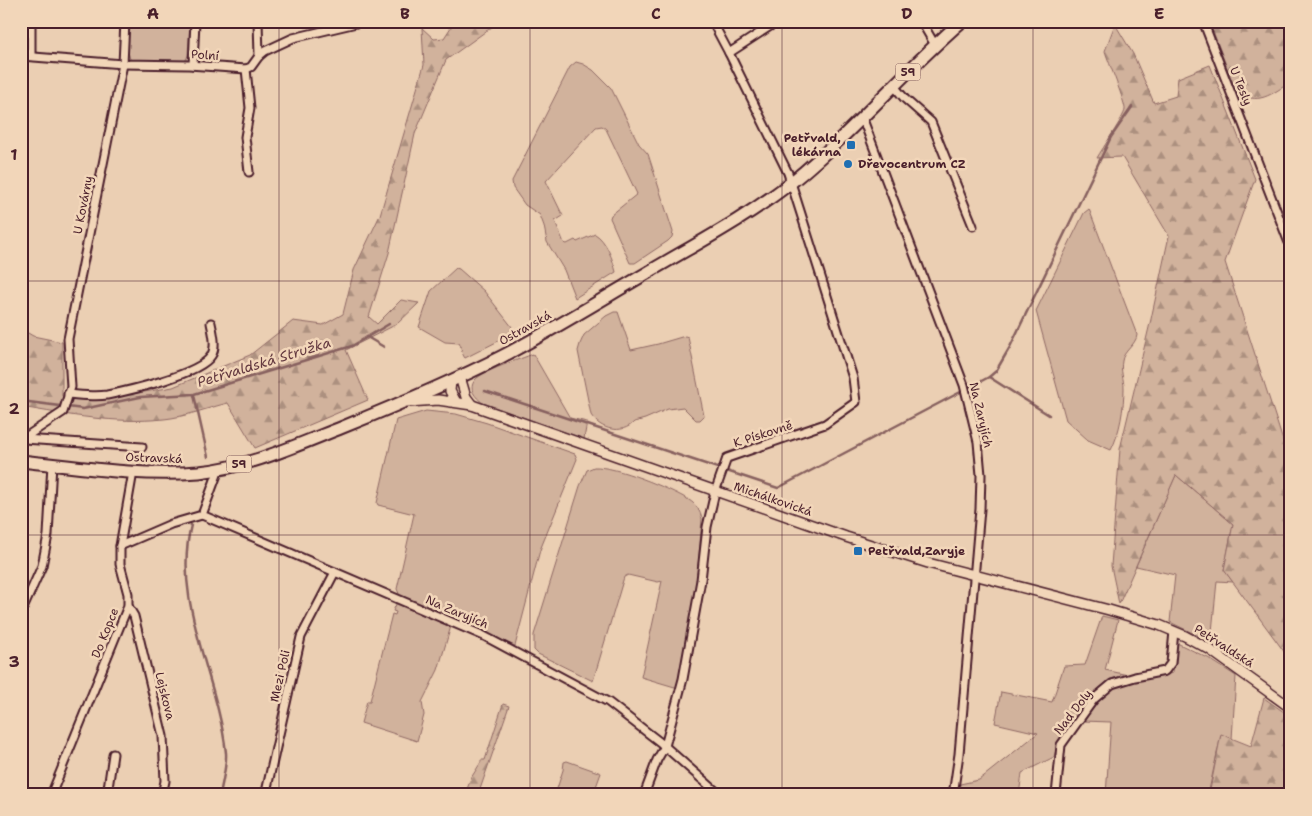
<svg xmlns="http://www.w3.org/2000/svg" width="1312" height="816" font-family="'Shantell Sans',sans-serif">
  <defs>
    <pattern id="forest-firs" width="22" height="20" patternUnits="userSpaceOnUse" patternTransform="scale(1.25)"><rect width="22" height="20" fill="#d1b29c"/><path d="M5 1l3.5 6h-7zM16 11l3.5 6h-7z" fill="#ac907f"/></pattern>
  </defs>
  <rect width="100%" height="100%" fill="#ebcfb3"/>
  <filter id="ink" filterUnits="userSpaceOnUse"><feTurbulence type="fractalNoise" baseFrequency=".02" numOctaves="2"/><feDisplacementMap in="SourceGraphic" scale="10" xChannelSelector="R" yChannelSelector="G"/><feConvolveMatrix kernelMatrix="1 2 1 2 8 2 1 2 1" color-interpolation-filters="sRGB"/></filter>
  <g filter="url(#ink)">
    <!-- grass -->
    <g fill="#d1b29c" stroke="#8e6864">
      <path d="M 129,21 L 190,21 L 188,55 L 186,60 L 181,62 L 136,62 L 130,59 L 128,52 Z"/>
      <path d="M 576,62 L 583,64 L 593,70 L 611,88 L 639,144 L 648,154 L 673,232 L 672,237 L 668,241 L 635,263 L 630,263 L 610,218 L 611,215 L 637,194 L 606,129 L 602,126 L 596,127 L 546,181 L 563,216 L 555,221 L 564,243 L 567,244 L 575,240 L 577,242 L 595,234 C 606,240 613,260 616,272 L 575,298 L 564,270 L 547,242 L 544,226 L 540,215 L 525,205 L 513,188 L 512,181 L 570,67 Z"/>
      <path d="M 1089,209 L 1137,335 C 1136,345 1123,351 1122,361 C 1120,371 1124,379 1124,388 C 1124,407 1120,433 1111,450 L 1088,440 L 1066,420 L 1036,311 L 1084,213 Z"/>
      <path d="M 456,268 L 459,269 L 484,291 L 516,332 L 465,358 C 461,353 462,348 459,343 L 445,342 L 419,327 L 431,291 Z"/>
      <path d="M 614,312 L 618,312 L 631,350 L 658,344 L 685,336 L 688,337 L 704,416 L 700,420 L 696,420 L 683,407 L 668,409 L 645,419 L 634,422 C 622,435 600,430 591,415 L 578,351 L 580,344 L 584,335 L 606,316 Z"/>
      <path d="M 533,354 L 570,418 L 587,422 L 584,439 L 483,403 C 475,397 468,389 475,380 C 482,371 521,359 533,354 Z"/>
      <path d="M 426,411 L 456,414 L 487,423 L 575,454 L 577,459 L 540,550 L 515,646 L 400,596 L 397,589 L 414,514 L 378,505 L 377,503 L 396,420 Z"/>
      <path d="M 594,467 C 616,466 669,488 689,500 C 697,505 700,511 702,519 L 696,590 L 678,688 L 641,677 L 662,581 L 658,582 L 628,575 L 624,577 L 593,681 L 538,654 L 534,650 L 534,635 L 580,486 L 587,470 Z"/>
      <path d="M 1176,475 L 1233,524 L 1224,570 L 1233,582 L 1217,581 L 1211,642 L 1170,622 L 1175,575 L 1136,566 Z"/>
      <path d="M 397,602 L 451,626 L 438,670 L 422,702 L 424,715 L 417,741 L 361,723 L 367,701 L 370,701 L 392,614 L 395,615 L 396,612 L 393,611 Z"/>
      <path d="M 1102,616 L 1118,620 L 1105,670 L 1128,675 L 1110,679 L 1096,691 L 1059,739 L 1054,757 L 1022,773 L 1019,795 L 959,795 L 960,784 L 979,780 L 1038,733 L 995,723 L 1001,692 L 1052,702 L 1064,666 L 1085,665 Z"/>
      <path d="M 1177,643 L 1208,658 L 1236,676 L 1232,739 L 1221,735 L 1208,795 L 1106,795 L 1111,722 L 1082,721 L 1109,690 L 1130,681 L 1173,673 Z"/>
      <path d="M 567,761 L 601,773 L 593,795 L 555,795 L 563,770 L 564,762 Z"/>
    </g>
    <!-- forest -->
    <g fill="url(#forest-firs)" stroke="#8e6864">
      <path d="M 455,21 L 495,21 L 496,24 L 446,60 L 415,134 L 389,253 L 369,317 L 377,324 L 401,300 L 419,303 L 397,324 L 346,350 L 368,400 L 255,448 L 228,403 C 207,408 185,417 164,419 C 115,424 69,415 21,407 L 21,329 L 33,336 L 62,342 L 62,396 L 98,400 L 173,387 L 250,355 L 293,321 L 323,325 L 343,314 L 354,270 L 380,215 L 424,65 L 422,28 L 434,39 L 444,38 Z"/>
      <path d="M 1209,21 L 1288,21 L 1291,30 L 1291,82 C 1271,94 1258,107 1236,91 Z"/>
      <path d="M 1115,24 L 1133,54 L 1154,103 L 1176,96 L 1178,78 L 1210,65 L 1255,179 L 1225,262 L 1285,447 L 1291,449 L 1291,661 L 1224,570 L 1233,524 L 1176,475 L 1119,604 L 1111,566 L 1120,449 L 1151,319 L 1169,236 L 1122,157 L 1097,158 C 1102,149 1124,117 1125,110 C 1126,104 1108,61 1105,51 Z"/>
      <path d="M 1264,698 L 1291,717 L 1291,795 L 1209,795 L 1221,734 L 1251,746 Z"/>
      <path d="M 503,704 L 509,706 L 478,795 L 465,795 L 471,778 L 481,762 L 481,760 L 485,760 Z"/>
    </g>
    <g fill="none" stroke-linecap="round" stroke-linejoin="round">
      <!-- stream -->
      <g stroke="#87615e" stroke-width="2.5">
        <path d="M 367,337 L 384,347"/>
        <path d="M 989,377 L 1049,415"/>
        <path d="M 485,391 L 778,488 L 989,377 L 996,371 L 1010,347 L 1111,137 L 1132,107"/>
        <path d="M 194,395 L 208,457"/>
        <path d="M 21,401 L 83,409 L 140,397 L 194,394 L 352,346 L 389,324"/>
        <path d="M 191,525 C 172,602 218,677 226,753 C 227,766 222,782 220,795"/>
      </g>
      <defs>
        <g id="minor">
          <path d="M 258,21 L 259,56"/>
          <path d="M 921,21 L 935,45"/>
          <path d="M 1203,21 L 1291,248"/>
          <path d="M 729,53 L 778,21"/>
          <path d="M 21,56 L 123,64 L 189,65 L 246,69 L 251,67 L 259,56 L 265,51 L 293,38 L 365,21"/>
          <path d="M 31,56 L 31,21"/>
          <path d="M 193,65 L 195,21"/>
          <path d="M 246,69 L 250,108 L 245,137 L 249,172"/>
          <path d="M 894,86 L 905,99 L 931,122 L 973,226"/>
          <path d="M 862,117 L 964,385 L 978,442 L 981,475 L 980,509 L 959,754 L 953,795"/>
          <path d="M 68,394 C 81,395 95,397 107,395 C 128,391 200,374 211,356 C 217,347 213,333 211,323"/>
          <path d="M 24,439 L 142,447"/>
          <path d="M 21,440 L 63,412 L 71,387 L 68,339 L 123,64 L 125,21"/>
          <path d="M 219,469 L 202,515 L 484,636 L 608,702 L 661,743 L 720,795"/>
          <path d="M 120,546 L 171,524 L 202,515"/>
          <path d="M 128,606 L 134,616 L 163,736 L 165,781 L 162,795"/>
          <path d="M 21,613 L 42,566 L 48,535 L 52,464"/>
          <path d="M 266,792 L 301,637 L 335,572"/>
          <path d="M 51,795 L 128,606 L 128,594 L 120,564 L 120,546 L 133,472"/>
          <path d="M 107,795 L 113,754"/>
          <path d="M 644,795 L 657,760 L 665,746 L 683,679 L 701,580 L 707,527 L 715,492 L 727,458 L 825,424 L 856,402 L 853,378 L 788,173 L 729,53 L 712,21"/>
          <path d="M 1056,795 L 1061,745 L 1094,699 L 1112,684 L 1135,677 L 1165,671 L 1171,663 L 1174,631"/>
        </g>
        <g id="tertiary">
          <path d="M 460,377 L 466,397 L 472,405"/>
          <path d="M 451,381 L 450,391 L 456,402"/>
          <path d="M 408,402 L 438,400 L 472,405 L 846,537 L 928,563 L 1109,610 L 1159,625 L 1185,636 L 1209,649 L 1291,708"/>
        </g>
        <path id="primary" d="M 21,461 C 80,467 140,477 199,472 C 250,467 297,445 343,427 C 397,405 450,383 501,357 C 551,331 599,301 647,273 C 696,244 748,217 793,181 C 853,132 903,72 962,21"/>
      </defs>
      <!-- minor casing -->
      <use href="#minor" stroke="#4a1f2b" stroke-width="11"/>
      <!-- tertiary casing -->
      <use href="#tertiary" stroke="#4a1f2b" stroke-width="12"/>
      <!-- primary casing -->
      <use href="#primary" stroke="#4a1f2b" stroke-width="15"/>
      <!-- minor -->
      <use href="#minor" stroke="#f2d6b9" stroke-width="7"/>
      <!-- tertiary -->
      <use href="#tertiary" stroke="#f2d6b9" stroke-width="9"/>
      <!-- primary -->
      <use href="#primary" stroke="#f2d6b9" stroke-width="11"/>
    </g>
  </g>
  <!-- grid -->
  <path fill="none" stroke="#4a1f2b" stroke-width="1" stroke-opacity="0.55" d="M 279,21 L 279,795M 530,21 L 530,795M 782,21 L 782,795M 1033,21 L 1033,795M 21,281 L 1291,281M 21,535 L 1291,535"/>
  <!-- markers -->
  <g fill="#1f6fb2" stroke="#f2d6b9" stroke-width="2">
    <rect x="846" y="140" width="10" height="10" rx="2.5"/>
    <circle cx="848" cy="164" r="5"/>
    <rect x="853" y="546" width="10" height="10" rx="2.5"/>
  </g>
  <g text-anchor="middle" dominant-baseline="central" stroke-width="5" stroke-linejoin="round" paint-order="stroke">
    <!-- shield labels -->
    <g fill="#f2d6b9" stroke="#7c5656" stroke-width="1">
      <rect x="895.5" y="63.5" width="25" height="17" rx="4"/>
      <rect x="226.5" y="455.5" width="25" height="17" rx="4"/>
    </g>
    <g font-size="11" font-weight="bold" fill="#4a1f2b">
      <text x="908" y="72">59</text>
      <text x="239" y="464">59</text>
    </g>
    <!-- street labels -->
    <g font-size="12" fill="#4a1f2b" stroke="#f2d6b9">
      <text transform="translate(205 55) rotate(4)">Polní</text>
      <text transform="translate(1241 86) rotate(68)">U Tesly</text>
      <text transform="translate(83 205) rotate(-79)">U Kovárny</text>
      <text transform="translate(525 328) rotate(-29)">Ostravská</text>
      <text transform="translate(981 415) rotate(77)">Na Zaryjích</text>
      <text transform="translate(763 434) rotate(-18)">K Pískovně</text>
      <text transform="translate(154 458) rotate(2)">Ostravská</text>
      <text transform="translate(773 499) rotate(19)">Michálkovická</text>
      <text transform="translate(457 612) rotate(23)">Na Zaryjích</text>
      <text transform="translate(105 633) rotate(-68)">Do Kopce</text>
      <text transform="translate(1224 646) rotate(33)">Petřvaldská</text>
      <text transform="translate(280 676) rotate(-77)">Mezi Poli</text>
      <text transform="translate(165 696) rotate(76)">Lejskova</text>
      <text transform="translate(1073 712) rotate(-52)">Nad Doly</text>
    </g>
    <!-- poi labels -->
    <g font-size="12" font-weight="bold" fill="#4a1f2b" stroke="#f2d6b9" text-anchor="start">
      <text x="841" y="138" text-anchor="end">Petřvald,<tspan x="841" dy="14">lékárna</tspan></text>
      <text x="858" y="164">Dřevocentrum CZ</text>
      <text x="868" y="551">Petřvald,Zaryje</text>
    </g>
    <!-- water labels -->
    <g font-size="14" font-style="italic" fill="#643a40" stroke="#f2d6b9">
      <text transform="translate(264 362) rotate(-17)">Petřvaldská Stružka</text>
    </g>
  </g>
  <!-- margin -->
  <rect width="1312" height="816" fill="none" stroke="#f2d6b9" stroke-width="55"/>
  <rect x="28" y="28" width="1256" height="760" fill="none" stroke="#4a1f2b" stroke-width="2"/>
  <g font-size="16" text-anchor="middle" font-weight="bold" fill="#4a1f2b">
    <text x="153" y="19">A</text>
    <text x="405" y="19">B</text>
    <text x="656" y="19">C</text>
    <text x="907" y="19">D</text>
    <text x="1159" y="19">E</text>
    <text x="14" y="160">1</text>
    <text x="14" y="414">2</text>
    <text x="14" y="667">3</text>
  </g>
</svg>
